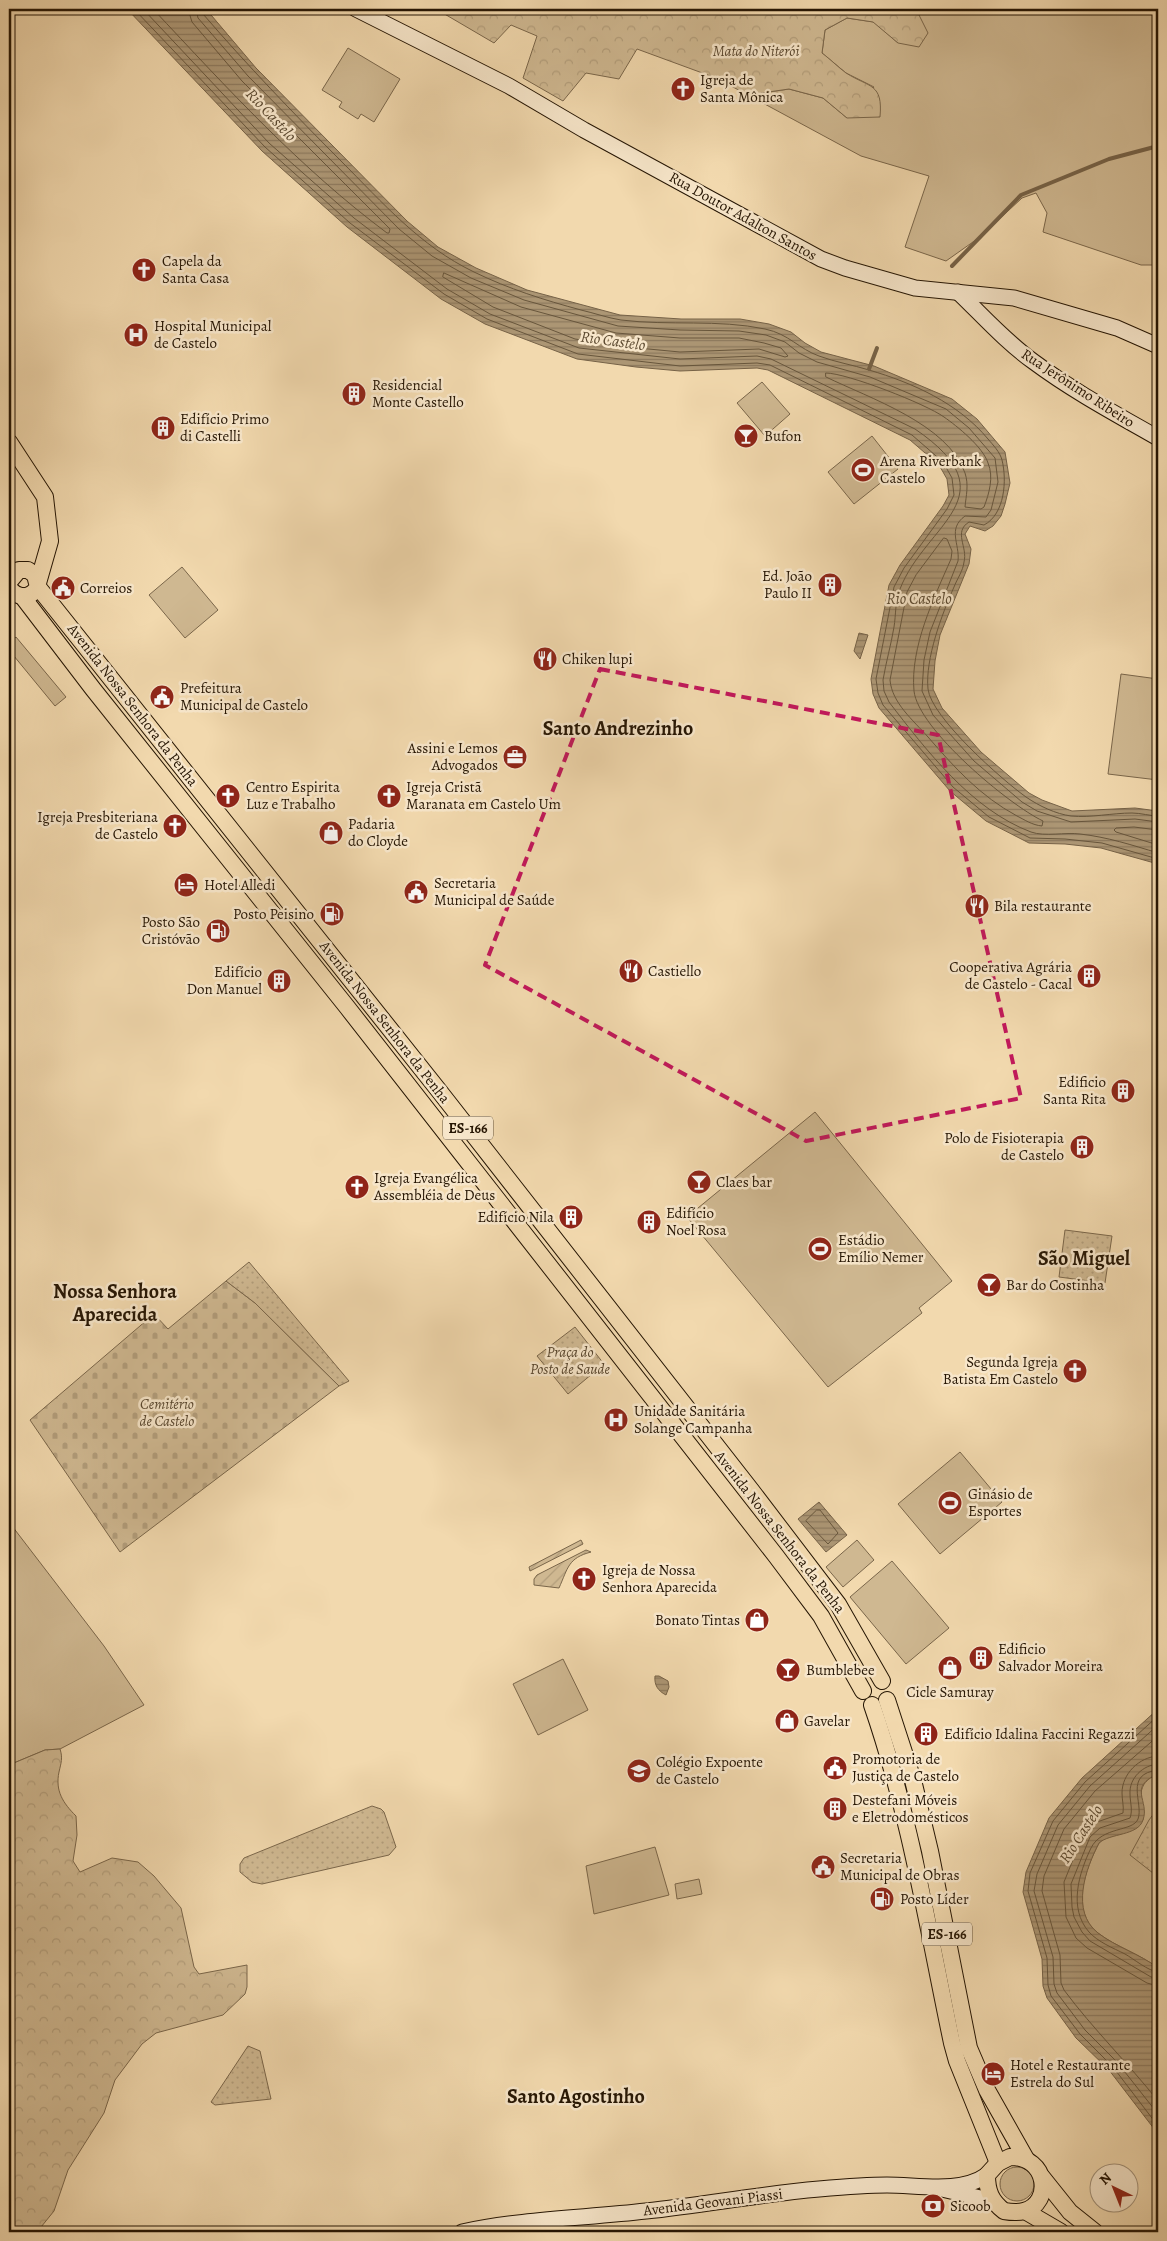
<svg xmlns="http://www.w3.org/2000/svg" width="1167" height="2241" font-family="Alegreya,serif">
  <defs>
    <pattern id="forest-crowns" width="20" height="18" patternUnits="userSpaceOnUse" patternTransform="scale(1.25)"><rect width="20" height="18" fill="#cfb891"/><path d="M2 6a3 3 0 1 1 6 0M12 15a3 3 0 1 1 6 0" fill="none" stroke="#b29d7b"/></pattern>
    <pattern id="cemetery-stones" width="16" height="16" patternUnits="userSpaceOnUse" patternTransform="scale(1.25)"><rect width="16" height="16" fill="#cfb891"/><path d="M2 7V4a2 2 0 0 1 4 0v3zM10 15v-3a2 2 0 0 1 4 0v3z" fill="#b29d7b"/></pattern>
    <pattern id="park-dots" width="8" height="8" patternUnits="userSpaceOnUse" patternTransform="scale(1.25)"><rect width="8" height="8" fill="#cfb891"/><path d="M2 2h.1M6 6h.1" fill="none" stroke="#b29d7b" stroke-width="1.8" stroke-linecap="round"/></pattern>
    <pattern id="garden-furrows" width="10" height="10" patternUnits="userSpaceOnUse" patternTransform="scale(1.25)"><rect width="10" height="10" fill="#cfb891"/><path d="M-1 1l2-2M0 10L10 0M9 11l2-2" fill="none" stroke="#b29d7b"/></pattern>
    <pattern id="water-rules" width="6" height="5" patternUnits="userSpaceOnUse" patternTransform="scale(1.25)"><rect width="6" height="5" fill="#ac9674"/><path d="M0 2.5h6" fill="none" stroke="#8c795d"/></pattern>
  </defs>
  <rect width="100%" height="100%" fill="#f2d9ae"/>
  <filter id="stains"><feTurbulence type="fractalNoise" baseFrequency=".004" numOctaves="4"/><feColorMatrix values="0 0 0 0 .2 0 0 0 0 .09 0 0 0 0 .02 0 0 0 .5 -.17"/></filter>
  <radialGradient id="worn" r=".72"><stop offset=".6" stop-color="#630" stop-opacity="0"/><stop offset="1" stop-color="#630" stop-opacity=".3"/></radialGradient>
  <!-- grass -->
  <g fill="#cfb891" stroke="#7a664a">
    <path d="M 916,9 L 1158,9 L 1158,265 L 1141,265 L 1043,232 L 1047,213 L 1036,193 L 1022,198 L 980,237 L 946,261 L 905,247 L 929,176 L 861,156 L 748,95 L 789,89 L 823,98 L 847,118 L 874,87 L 846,73 L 822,53 L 825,30 L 847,18 L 874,22 L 898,43 L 920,13 Z"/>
    <path d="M 348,48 L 400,79 L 374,122 L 361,114 L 358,119 L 339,107 L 342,102 L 322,90 Z"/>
    <path d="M 762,382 L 790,414 L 765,436 L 737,403 Z"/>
    <path d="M 872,436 L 898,469 L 854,504 L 828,472 Z"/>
    <path d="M 182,567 L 218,610 L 185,638 L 149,595 Z"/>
    <path d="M 16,637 L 66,697 L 55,706 L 9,650 L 9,643 Z"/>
    <path d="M 1121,674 L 1158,679 L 1158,780 L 1108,774 Z"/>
    <path d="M 815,1112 L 952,1281 L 919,1308 L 922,1313 L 828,1387 L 687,1217 Z"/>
    <path d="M 960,1452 L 1002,1502 L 940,1554 L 898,1504 Z"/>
    <path d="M 9,1522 L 104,1646 L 144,1705 L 60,1749 L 45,1750 L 9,1765 Z"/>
    <path d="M 857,1540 L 874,1560 L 843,1587 L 826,1567 Z"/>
    <path d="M 892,1561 L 949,1628 L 906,1664 L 850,1597 Z"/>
    <path d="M 563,1659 L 588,1710 L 538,1735 L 513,1684 Z"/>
    <path d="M 1158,1774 L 1158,1968 C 1140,1954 1116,1947 1098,1933 C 1069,1911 1086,1868 1099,1843 L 1105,1838 L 1119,1834 L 1143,1820 C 1142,1799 1134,1784 1158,1774 Z"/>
    <path d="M 655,1847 L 669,1895 L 594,1914 L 586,1866 Z"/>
    <path d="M 699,1879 L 702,1894 L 677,1899 L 675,1884 Z"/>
    <circle cx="1017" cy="2184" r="17"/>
  </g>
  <!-- forest -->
  <g fill="url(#forest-crowns)" stroke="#7a664a">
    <path d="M 436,9 L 916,9 L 928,33 L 919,47 L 898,43 L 873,22 L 847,18 L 825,30 L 822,53 C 830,59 838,67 846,73 C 870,88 883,83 880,117 L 847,118 L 823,98 L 789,89 L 748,95 L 716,78 L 637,49 L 619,79 L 586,73 L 563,101 L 523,78 L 537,36 L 511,25 L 494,43 Z"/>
    <path d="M 60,1749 C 63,1758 61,1763 59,1772 C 55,1791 63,1803 76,1816 L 77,1835 L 73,1861 L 80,1872 L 112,1858 L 138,1862 L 154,1876 L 181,1908 L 194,1967 L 199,1974 L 247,1965 L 247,1987 L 245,1994 L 223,2015 L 156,2033 L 142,2044 L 115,2080 L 104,2113 L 68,2170 L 54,2211 L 37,2232 L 9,2232 L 9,1765 L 45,1750 Z"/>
  </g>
  <!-- cemetery -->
  <path fill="url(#cemetery-stones)" stroke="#7a664a" d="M 226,1281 L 255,1303 L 339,1386 L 120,1552 L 30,1420 L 154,1314 L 168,1329 Z"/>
  <!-- park -->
  <g fill="url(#park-dots)" stroke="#7a664a">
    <path d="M 1065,1230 L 1112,1236 L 1105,1283 L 1059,1277 Z"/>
    <path d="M 249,1262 L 349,1381 L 339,1386 L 255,1303 L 226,1281 Z"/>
    <path d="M 575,1327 L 604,1364 L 568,1394 L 537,1356 Z"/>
    <path d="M 372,1806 L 381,1809 L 384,1812 L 396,1847 L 389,1855 L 262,1884 L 252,1882 L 240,1872 L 240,1864 L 244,1858 Z"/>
    <path d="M 1158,1808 L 1158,1877 L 1130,1855 L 1149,1820 Z"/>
    <path d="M 248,2046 L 260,2051 L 271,2099 L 215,2105 L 211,2102 Z"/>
  </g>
  <!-- garden -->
  <g fill="url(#garden-furrows)" stroke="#7a664a">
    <path d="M 581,1540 L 583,1544 L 530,1571 L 529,1567 Z"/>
    <path d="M 586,1550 L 591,1552 C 568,1558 568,1568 559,1588 L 534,1585 L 534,1579 L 537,1575 Z"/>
  </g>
  <!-- water -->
  <g fill="url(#water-rules)" stroke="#766247">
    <path d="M 127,9 L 206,9 L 256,68 L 407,221 L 438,247 L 476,268 L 527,290 L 620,315 L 681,319 L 740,319 L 769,324 L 791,332 L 805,343 L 821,352 L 874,366 L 952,399 L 977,419 L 1005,452 L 1010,483 L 1005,504 L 1001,516 L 993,526 L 985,531 L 970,526 L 965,534 L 971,549 L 969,564 L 940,635 L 935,661 L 933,689 L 942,708 L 981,752 L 1029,793 L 1042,800 L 1072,811 L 1135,808 L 1158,811 L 1158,864 L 1101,848 L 1065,844 L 1029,843 L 986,821 L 950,791 L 879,708 L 873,694 L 871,679 L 889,585 L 900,565 L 943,506 L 949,495 L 947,479 L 939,465 L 910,440 L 768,370 L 757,368 L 680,371 L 636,367 L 577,359 L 485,324 L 441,299 L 347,227 L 262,151 Z"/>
    <path d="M 859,633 L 868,635 L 860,659 L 854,651 Z"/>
    <path d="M 819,1502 L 847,1535 L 826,1552 L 798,1519 Z"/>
    <path d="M 655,1676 L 659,1676 L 668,1681 L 669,1687 L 666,1695 C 658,1691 654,1685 655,1676 Z"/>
    <path d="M 1158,1709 L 1158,1774 C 1127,1787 1150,1801 1143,1820 C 1138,1836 1110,1833 1099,1843 C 1086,1868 1070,1911 1098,1933 C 1116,1947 1140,1954 1158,1968 L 1158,2134 L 1109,2070 L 1076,2038 L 1047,1998 L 1043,1986 L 1042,1959 L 1023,1892 L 1026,1872 L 1049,1818 L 1082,1778 Z"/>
  </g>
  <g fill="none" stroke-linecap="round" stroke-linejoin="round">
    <!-- shore -->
    <g stroke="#68563c" stroke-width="1">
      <path d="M 134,9 L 265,147 L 350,223 L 444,294 L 487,319 L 578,354 L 680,366 L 757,363 L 770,365 L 912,435 L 943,462 L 952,478 L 954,495 L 947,509 L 904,568 L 894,587 L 876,679 L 878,693 L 883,705 L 953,787 L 989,817 L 1030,838 L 1065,839 L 1102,843 L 1158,859"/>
      <path d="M 143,9 L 269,143 L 354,218 L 447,289 L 490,314 L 579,348 L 680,359 L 757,356 L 771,359 L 915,429 C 1013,496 925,524 900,589 C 895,601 896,615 894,627 C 891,645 886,662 883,680 L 884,691 L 889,702 C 926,750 972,810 1031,832 C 1045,837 1065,832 1080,834 C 1107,837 1132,845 1158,853"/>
      <path d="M 153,9 C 227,88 300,168 387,233 L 389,233 L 390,229 L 242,81 L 192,22 L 188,9"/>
      <path d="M 196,9 L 198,18 L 248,76 L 399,229 L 432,256 L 471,278 L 524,300 L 618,326 L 680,330 L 739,331 L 766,335 L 785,342 L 799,353 L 817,362 L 870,377 L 946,409 L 969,428 L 995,458 L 998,482 L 991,510 L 986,517 L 965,516 C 947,529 960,544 958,561 L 930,632 L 924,660 L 922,691 L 933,715 L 974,761 L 1022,802 L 1037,811 L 1071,822 L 1135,819 L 1158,822"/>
      <path d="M 202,9 L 203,14 C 247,65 293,113 341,161 C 383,203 420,246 474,272 C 509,289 544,300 581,310 C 594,313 608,318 621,320 C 669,326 718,319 765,329 C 789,334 799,349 819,356 C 835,362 853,365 869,370 C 913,383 958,403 988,439 C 993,445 1000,452 1002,460 C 1007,480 1005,514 984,525 L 969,522 C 953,532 968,547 964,562 C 963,571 957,579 954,587 C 942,614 925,659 928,689 C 931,717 1002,780 1026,797 C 1039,806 1056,814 1071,816 C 1091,818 1112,813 1132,813 C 1141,813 1150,816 1158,816"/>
      <path d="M 444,273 L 521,307 L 616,333 L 680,338 L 739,338 L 764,343 L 781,348 L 788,356 L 785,357 L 759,349 L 680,352 L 638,348 L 575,339 L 493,307 L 443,277 Z"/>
      <path d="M 826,373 C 847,373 926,404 944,417 C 957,426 983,447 988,463 C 994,477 989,494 984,507 L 981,509 L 965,507 C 966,496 969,485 965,473 C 948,424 869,398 826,377 Z"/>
      <path d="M 944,538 L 947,539 L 952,551 L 951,559 C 934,598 910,647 914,691 C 918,729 1009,805 1043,821 L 1042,826 C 1032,825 1025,820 1017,816 C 980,796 955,768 928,737 C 913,720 892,703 890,680 L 907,592 L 916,575 Z"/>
      <path d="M 1158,830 L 1134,827 L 1116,828 L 1114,830 L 1116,832 L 1158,845"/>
      <path d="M 817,1510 L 820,1510 L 838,1533 L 828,1544 L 806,1521 Z"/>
      <path d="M 1158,1716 L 1085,1782 L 1053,1821 L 1030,1873 L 1028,1891 L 1047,1958 L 1048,1985 L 1051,1996 L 1080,2034 L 1113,2067 L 1158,2126"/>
      <path d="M 1158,1725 L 1090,1786 L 1058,1825 L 1037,1874 L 1034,1891 L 1053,1957 L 1054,1984 L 1057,1993 L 1085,2030 L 1117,2062 L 1158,2114"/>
      <path d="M 1158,1736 L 1095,1791 L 1064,1829 L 1044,1876 L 1042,1891 L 1060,1955 L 1061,1983 L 1064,1990 C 1093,2029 1128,2063 1158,2101"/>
      <path d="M 1158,1756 C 1139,1757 1122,1774 1122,1793 C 1122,1800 1124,1806 1123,1813 L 1097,1822 L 1083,1835 L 1064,1882 L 1066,1917 L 1076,1938 L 1087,1948 L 1147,1983 L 1158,1986"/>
      <path d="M 1158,1764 C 1143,1765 1129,1778 1130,1794 C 1130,1802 1133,1810 1130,1818 L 1100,1828 L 1090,1837 L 1071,1884 L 1072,1907 L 1074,1917 L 1082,1932 L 1090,1941 L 1151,1977 L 1158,1978"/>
      <path d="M 1158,1770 C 1123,1774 1144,1803 1138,1819 C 1133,1832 1102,1826 1091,1848 C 1079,1873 1068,1908 1089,1932 C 1098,1942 1113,1948 1125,1954 C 1134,1959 1148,1971 1158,1972"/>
    </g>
    <!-- stream -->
    <g stroke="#766247" stroke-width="4">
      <path d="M 952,266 L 1021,195 L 1109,159 L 1158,146"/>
      <path d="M 869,369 L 877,348"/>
    </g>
    <defs>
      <g id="secondary">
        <path d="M 356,9 L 509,86 L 584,130 L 821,259 L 845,268 L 915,288 L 1014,298 L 1117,328 L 1158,346"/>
        <path d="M 958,292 C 983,316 1006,342 1034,362 C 1073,391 1116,414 1158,438"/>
        <path d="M 942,2189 L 993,2201"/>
        <path d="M 462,2232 C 522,2219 585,2218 646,2211 C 704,2205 761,2194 819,2189 C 842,2187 865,2185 887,2185 C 919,2185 960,2194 987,2175"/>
      </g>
      <g id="primary">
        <path d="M 9,442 L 45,497 L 50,541 L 38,583"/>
        <path d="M 9,582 L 19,570 L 28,570 L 35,575 L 38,587 C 30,599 18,599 9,588"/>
        <path d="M 38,587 L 440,1092 L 751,1490 L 838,1604 L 882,1681"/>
        <path d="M 22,596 L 93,689 L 347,1007 L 776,1556 L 821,1616 L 863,1691"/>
        <path d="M 887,1700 L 913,1780 L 930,1851 L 969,2048 L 987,2090 L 1026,2159"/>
        <path d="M 872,1705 C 910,1815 928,1929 952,2043 L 957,2061 L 998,2163"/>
        <path d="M 1010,2157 C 1048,2156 1053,2203 1024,2211 C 1017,2213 1010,2212 1004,2211 C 991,2201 987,2191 987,2175 L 998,2163 Z"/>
        <path d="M 1042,2177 L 1070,2212 L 1095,2232"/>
        <path d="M 1025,2211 L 1061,2232"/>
      </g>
    </defs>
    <!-- secondary casing -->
    <use href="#secondary" stroke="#251503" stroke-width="17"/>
    <!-- primary casing -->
    <use href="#primary" stroke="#251503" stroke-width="18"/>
    <!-- secondary -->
    <use href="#secondary" stroke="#f7e6ca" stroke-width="15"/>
    <!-- primary -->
    <use href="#primary" stroke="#f2d9ae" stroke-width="16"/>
  </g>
  <!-- marked area -->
  <path fill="none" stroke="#c2185b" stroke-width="4" stroke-dasharray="10 6" stroke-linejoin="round" d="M 600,669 L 938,735 L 1021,1098 L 806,1141 L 485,965 Z"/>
  <!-- icons -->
  <defs>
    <symbol id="church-disc" viewBox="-11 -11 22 22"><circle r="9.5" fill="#8f2418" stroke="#f7e6ca"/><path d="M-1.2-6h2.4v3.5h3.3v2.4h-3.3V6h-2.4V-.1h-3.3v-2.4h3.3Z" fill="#fff"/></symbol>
    <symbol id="hospital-disc" viewBox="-11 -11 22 22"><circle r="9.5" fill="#8f2418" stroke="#f7e6ca"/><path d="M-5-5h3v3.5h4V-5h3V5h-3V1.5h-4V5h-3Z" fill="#fff"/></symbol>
    <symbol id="building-disc" viewBox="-11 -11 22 22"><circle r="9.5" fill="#8f2418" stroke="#f7e6ca"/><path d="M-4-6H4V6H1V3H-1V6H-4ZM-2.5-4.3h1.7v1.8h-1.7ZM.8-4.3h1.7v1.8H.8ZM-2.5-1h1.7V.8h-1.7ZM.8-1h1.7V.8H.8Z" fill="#fff"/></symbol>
    <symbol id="bar-disc" viewBox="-11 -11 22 22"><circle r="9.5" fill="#8f2418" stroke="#f7e6ca"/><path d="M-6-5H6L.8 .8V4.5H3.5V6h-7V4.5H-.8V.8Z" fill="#fff"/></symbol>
    <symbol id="stadium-disc" viewBox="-11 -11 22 22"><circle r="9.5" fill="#8f2418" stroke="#f7e6ca"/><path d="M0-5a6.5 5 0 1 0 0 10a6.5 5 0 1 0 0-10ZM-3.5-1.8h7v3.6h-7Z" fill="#fff"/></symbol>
    <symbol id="civic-disc" viewBox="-11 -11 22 22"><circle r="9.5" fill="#8f2418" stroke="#f7e6ca"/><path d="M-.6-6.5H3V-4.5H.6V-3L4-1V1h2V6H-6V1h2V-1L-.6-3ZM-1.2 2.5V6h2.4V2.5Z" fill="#fff"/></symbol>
    <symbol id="restaurant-disc" viewBox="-11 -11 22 22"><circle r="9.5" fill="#8f2418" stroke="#f7e6ca"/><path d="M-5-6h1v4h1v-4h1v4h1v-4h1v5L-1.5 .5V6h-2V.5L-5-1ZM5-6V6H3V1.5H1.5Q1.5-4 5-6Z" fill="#fff"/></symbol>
    <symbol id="office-disc" viewBox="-11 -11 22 22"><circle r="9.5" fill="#8f2418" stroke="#f7e6ca"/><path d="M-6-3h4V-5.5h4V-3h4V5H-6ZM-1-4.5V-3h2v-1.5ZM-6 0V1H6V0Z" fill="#fff"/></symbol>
    <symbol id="shop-disc" viewBox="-11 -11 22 22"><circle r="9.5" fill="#8f2418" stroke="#f7e6ca"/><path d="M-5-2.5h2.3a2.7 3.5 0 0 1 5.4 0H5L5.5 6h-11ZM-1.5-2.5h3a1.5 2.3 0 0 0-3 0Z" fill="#fff"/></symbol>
    <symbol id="hotel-disc" viewBox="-11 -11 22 22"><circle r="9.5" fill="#8f2418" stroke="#f7e6ca"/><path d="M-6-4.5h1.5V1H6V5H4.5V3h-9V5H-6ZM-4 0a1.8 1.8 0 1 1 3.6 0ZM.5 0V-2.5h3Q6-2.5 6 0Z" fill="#fff"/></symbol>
    <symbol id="fuel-disc" viewBox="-11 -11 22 22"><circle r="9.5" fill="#8f2418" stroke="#f7e6ca"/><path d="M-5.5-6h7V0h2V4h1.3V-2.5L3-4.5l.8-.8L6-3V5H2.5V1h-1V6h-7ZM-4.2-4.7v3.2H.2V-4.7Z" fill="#fff"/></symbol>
    <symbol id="school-disc" viewBox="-11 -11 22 22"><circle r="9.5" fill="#8f2418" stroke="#f7e6ca"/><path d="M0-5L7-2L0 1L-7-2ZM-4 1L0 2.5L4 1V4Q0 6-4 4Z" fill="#fff"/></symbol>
    <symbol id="bank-disc" viewBox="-11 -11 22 22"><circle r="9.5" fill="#8f2418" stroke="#f7e6ca"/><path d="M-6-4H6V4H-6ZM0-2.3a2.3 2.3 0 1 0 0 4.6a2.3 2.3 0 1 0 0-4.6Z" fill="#fff"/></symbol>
  </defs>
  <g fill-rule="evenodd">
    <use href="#church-disc" x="669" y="75" width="28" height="28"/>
    <use href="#church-disc" x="130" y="256" width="28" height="28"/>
    <use href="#hospital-disc" x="122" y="321" width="28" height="28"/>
    <use href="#building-disc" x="340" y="380" width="28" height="28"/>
    <use href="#building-disc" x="149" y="414" width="28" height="28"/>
    <use href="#bar-disc" x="732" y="422" width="28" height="28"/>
    <use href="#stadium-disc" x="849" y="456" width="28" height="28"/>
    <use href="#building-disc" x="816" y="571" width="28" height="28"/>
    <use href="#civic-disc" x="49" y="574" width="28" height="28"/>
    <use href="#restaurant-disc" x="531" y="645" width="28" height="28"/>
    <use href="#civic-disc" x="148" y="683" width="28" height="28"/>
    <use href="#office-disc" x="501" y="743" width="28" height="28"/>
    <use href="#church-disc" x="214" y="782" width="28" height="28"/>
    <use href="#church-disc" x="375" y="782" width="28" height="28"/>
    <use href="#church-disc" x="161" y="812" width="28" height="28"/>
    <use href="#shop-disc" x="317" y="819" width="28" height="28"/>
    <use href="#hotel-disc" x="172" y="871" width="28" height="28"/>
    <use href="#civic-disc" x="402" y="878" width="28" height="28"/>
    <use href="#restaurant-disc" x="963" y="892" width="28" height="28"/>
    <use href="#fuel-disc" x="318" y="900" width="28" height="28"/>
    <use href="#fuel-disc" x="204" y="917" width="28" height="28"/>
    <use href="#restaurant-disc" x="617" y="957" width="28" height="28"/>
    <use href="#building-disc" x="1075" y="962" width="28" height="28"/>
    <use href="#building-disc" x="265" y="967" width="28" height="28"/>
    <use href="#building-disc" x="1109" y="1077" width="28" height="28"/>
    <use href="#building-disc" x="1068" y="1133" width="28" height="28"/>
    <use href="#bar-disc" x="685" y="1168" width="28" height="28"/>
    <use href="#church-disc" x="343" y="1173" width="28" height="28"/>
    <use href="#building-disc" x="557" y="1203" width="28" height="28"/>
    <use href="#building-disc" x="635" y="1208" width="28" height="28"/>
    <use href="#stadium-disc" x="806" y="1235" width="28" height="28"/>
    <use href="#bar-disc" x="975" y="1271" width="28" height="28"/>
    <use href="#church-disc" x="1061" y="1357" width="28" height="28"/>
    <use href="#hospital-disc" x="602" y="1406" width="28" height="28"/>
    <use href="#stadium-disc" x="936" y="1489" width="28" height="28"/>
    <use href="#church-disc" x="570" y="1565" width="28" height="28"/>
    <use href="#shop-disc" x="743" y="1606" width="28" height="28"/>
    <use href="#building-disc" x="967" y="1644" width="28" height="28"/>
    <use href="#shop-disc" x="936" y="1654" width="28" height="28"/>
    <use href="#bar-disc" x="774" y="1656" width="28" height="28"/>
    <use href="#shop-disc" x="773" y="1707" width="28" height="28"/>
    <use href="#building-disc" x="912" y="1720" width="28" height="28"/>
    <use href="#civic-disc" x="821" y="1754" width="28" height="28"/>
    <use href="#school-disc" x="625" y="1757" width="28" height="28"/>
    <use href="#building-disc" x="821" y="1795" width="28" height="28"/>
    <use href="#civic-disc" x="809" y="1853" width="28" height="28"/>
    <use href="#fuel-disc" x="868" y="1885" width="28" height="28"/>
    <use href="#hotel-disc" x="979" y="2060" width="28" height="28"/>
    <use href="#bank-disc" x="919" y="2192" width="28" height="28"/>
  </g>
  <g text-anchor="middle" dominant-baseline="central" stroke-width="5" stroke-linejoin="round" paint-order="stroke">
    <!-- shield labels -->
    <g fill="#f7e6ca" stroke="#64543f" stroke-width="1">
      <rect x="443" y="1116.5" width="50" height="23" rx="4"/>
      <rect x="922" y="1922.5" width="50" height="23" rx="4"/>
    </g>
    <g font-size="14" font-weight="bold" fill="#251503">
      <text x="468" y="1128">ES-166</text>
      <text x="947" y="1934">ES-166</text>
    </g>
    <!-- park labels -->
    <g font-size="15" font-style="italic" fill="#58462e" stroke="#f7e6ca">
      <text x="756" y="51">Mata do Niterói</text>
      <text x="570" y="1352">Praça do<tspan x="570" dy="17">Posto de Saude</tspan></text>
      <text x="167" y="1404">Cemitério<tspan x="167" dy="17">de Castelo</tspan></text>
    </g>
    <!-- poi labels -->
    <g font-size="15" fill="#251503" stroke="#f7e6ca" text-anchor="start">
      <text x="700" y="80">Igreja de<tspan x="700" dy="17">Santa Mônica</tspan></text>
      <text x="162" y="261">Capela da<tspan x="162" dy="17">Santa Casa</tspan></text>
      <text x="154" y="326">Hospital Municipal<tspan x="154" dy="17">de Castelo</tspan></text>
      <text x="372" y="385">Residencial<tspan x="372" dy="17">Monte Castello</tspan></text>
      <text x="180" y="419">Edifício Primo<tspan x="180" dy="17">di Castelli</tspan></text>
      <text x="764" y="436">Bufon</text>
      <text x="880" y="461">Arena Riverbank<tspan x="880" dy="17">Castelo</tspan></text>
      <text x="812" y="576" text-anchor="end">Ed. João<tspan x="812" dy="17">Paulo II</tspan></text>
      <text x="80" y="588">Correios</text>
      <text x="562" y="659">Chiken lupi</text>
      <text x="180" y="688">Prefeitura<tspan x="180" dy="17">Municipal de Castelo</tspan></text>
      <text x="498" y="748" text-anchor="end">Assini e Lemos<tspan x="498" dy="17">Advogados</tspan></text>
      <text x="246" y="787">Centro Espirita<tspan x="246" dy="17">Luz e Trabalho</tspan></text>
      <text x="406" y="787">Igreja Cristã<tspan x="406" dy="17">Maranata em Castelo Um</tspan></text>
      <text x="158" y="817" text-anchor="end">Igreja Presbiteriana<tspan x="158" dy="17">de Castelo</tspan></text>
      <text x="348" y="824">Padaria<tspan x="348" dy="17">do Cloyde</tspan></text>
      <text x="434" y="883">Secretaria<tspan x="434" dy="17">Municipal de Saúde</tspan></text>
      <text x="204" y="885">Hotel Alledi</text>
      <text x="994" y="906">Bila restaurante</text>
      <text x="314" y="914" text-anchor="end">Posto Peisino</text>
      <text x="200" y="922" text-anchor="end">Posto São<tspan x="200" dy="17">Cristóvão</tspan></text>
      <text x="1072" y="967" text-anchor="end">Cooperativa Agrária<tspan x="1072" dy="17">de Castelo - Cacal</tspan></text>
      <text x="648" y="971">Castiello</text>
      <text x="262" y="972" text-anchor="end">Edifício<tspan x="262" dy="17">Don Manuel</tspan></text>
      <text x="1106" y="1082" text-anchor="end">Edificio<tspan x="1106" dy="17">Santa Rita</tspan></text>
      <text x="1064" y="1138" text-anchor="end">Polo de Fisioterapia<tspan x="1064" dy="17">de Castelo</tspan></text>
      <text x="374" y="1178">Igreja Evangélica<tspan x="374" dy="17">Assembléia de Deus</tspan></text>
      <text x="716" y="1182">Claes bar</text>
      <text x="666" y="1213">Edifício<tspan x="666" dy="17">Noel Rosa</tspan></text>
      <text x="554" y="1217" text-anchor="end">Edifício Nila</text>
      <text x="838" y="1240">Estádio<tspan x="838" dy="17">Emílio Nemer</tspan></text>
      <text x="1006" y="1285">Bar do Costinha</text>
      <text x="1058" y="1362" text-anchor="end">Segunda Igreja<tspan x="1058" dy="17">Batista Em Castelo</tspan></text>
      <text x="634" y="1411">Unidade Sanitária<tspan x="634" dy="17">Solange Campanha</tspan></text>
      <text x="968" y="1494">Ginásio de<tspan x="968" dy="17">Esportes</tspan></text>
      <text x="602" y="1570">Igreja de Nossa<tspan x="602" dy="17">Senhora Aparecida</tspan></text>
      <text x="740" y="1620" text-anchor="end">Bonato Tintas</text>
      <text x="998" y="1649">Edificio<tspan x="998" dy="17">Salvador Moreira</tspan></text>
      <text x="806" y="1670">Bumblebee</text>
      <text x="950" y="1692" text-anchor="middle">Cicle Samuray</text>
      <text x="804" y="1721">Gavelar</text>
      <text x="944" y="1734">Edifício Idalina Faccini Regazzi</text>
      <text x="852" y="1759">Promotoria de<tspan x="852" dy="17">Justiça de Castelo</tspan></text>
      <text x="656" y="1762">Colégio Expoente<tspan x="656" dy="17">de Castelo</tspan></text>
      <text x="852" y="1800">Destefani Móveis<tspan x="852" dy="17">e Eletrodomésticos</tspan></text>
      <text x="840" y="1858">Secretaria<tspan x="840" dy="17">Municipal de Obras</tspan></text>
      <text x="900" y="1899">Posto Líder</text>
      <text x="1010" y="2065">Hotel e Restaurante<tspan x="1010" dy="17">Estrela do Sul</tspan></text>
      <text x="950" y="2206">Sicoob</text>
    </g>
    <!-- street labels -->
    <g font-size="15" fill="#251503" stroke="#f7e6ca">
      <text transform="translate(743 216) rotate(29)">Rua Doutor Adalton Santos</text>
      <text transform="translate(1078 388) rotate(33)">Rua Jerônimo Ribeiro</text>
      <text transform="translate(133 705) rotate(52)">Avenida Nossa Senhora da Penha</text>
      <text transform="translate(385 1022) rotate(52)">Avenida Nossa Senhora da Penha</text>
      <text transform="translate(780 1532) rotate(52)">Avenida Nossa Senhora da Penha</text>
      <text transform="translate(713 2202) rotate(-7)">Avenida Geovani Piassi</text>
    </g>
    <!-- water labels -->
    <g font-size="16" font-style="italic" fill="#5b4930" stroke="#f7e6ca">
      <text transform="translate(271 115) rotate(47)">Rio Castelo</text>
      <text transform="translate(613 341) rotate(8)">Rio Castelo</text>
      <text x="919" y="599">Rio Castelo</text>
      <text transform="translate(1081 1834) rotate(-57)">Rio Castelo</text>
    </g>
    <!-- district labels -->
    <g font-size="20" font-weight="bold" fill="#251503" stroke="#f7e6ca">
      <text x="618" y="728">Santo Andrezinho</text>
      <text x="1084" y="1258">São Miguel</text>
      <text x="115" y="1291">Nossa Senhora<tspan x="115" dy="23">Aparecida</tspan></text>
      <text x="576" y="2096">Santo Agostinho</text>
    </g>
  </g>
  <!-- margin -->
  <rect width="1167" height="2241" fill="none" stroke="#f2d9ae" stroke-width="30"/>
  <rect x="10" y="10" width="1147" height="2221" fill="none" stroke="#251503" stroke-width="2.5"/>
  <rect x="15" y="15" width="1137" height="2211" fill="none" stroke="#251503"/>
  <!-- north arrow -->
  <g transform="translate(1114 2188) rotate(317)"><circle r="24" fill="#f7e6ca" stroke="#a3927a"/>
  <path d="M0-4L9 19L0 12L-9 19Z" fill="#8f2418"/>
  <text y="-8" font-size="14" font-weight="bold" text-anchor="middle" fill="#251503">N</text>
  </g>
  <rect width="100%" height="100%" filter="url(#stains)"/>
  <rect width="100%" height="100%" fill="url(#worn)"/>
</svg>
